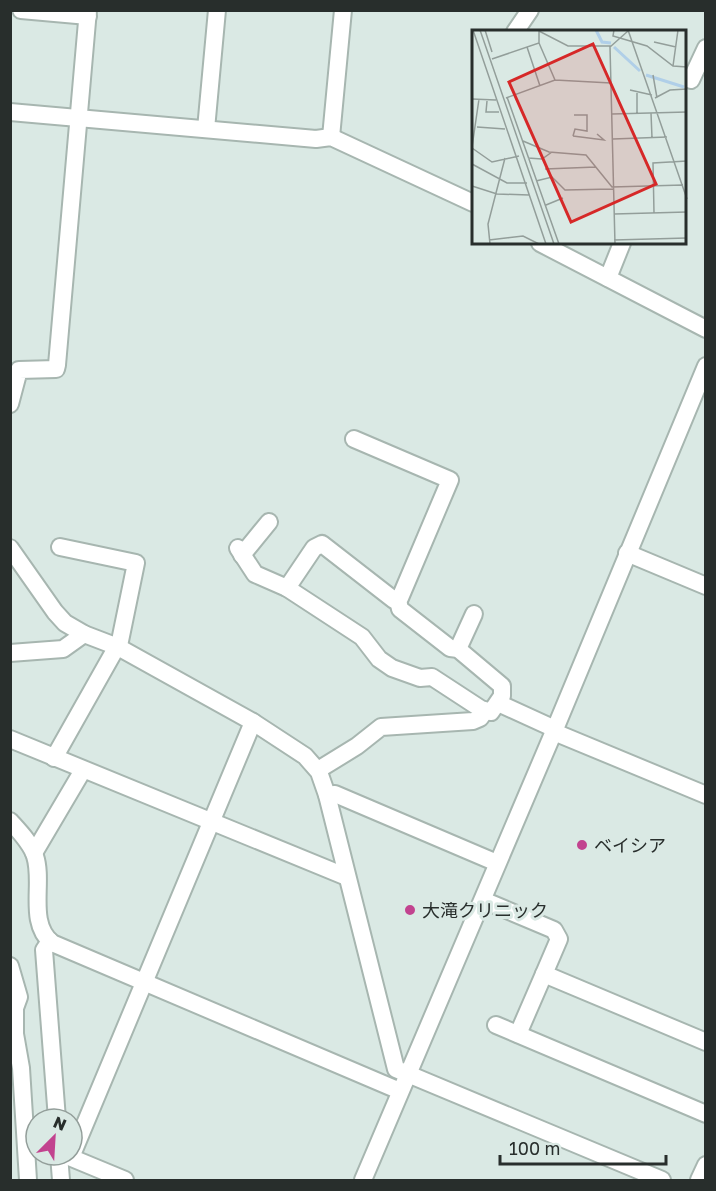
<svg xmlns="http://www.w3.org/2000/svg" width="716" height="1191" font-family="'Golos Text','Noto Sans JP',sans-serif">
  <rect width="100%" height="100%" fill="#dae9e4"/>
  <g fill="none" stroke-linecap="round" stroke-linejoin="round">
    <defs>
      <g id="minor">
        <path d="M 21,10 L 88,16"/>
        <path d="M 515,32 L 530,10"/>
        <path d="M 691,80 L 706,48"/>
        <path d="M 10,112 L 316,139 L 331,137 L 473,203"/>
        <path d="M 206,129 L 217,10"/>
        <path d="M 331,137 L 343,10"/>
        <path d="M 540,243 L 706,329"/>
        <path d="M 608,278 L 622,243"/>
        <path d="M 10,404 L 19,370 L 56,369 L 57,365 L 88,10"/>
        <path d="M 10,548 L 55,612 L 65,623 L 84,634 L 118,647 L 253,722 L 305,756 L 319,772 L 327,795 L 396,1069 L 662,1180"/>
        <path d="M 238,548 L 255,574 L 287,588 L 362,637 L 379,659 L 392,668 L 420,678 L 432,677 L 481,709 L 491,712 L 502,696 L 502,686 L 458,649 L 450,648 L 400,609 L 398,600"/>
        <path d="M 627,553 L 706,586"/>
        <path d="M 242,555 L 269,522"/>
        <path d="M 287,588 L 314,548 L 322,544 L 394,600 L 400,598 L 450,480 L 354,439"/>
        <path d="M 458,649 L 474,614"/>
        <path d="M 10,653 L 63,649 L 84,634"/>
        <path d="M 498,703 L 555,729"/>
        <path d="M 554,732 L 706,795"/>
        <path d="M 10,739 L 347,877"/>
        <path d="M 54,758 L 120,641 L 136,563 L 60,547"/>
        <path d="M 318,770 L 357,746 L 381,727 L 473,721 L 480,718 L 485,711"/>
        <path d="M 327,795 L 335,794 L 497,863"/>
        <path d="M 10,821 C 19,831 31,843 35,856 C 44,883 27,922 52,943 L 400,1091"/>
        <path d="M 34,853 L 83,770"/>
        <path d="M 483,900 L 554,930 L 559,939 L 544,974 L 706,1042"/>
        <path d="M 50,941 L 44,950 L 57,1119"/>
        <path d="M 10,966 L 19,997 L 15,1008 L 15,1034 L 21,1068 L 28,1180"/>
        <path d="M 496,1025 L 706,1114"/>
        <path d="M 518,1034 L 544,974"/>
        <path d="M 59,1155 L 61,1180"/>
        <path d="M 72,1155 L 253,722"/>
        <path d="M 60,1156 L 67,1156 L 125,1180"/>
        <path d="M 363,1180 L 555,729 L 706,366"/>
        <path d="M 699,1180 L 706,1165"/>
      </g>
    </defs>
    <!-- minor casing -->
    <use href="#minor" stroke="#a7b6b0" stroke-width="20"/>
    <!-- minor -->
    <use href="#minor" stroke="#fff" stroke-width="16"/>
  </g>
  <!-- markers -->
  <g fill="#c2438f" stroke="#dae9e4" stroke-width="2">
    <circle cx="582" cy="845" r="6"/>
    <circle cx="410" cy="910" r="6"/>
  </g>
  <g text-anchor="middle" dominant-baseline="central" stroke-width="6" stroke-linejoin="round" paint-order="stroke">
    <!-- poi labels -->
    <g font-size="18" fill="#282e2c" stroke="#dae9e4" text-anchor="start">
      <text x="594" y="845">ベイシア</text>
      <text x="422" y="910">大滝クリニック</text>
    </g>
  </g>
  <!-- overview -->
  <g transform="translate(472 30)">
    <rect width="214" height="214" fill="#dae9e4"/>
    <path fill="none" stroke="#b0cfe8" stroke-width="3" d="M 124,0 L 130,12 L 139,13M 142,17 L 168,41M 174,45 L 212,57"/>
    <path fill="none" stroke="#939e9a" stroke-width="1.5" d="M 1,0 L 74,214M 8,0 L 82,214M 13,0 L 20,22M 142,0 L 141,6 L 175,16 L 201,36 L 215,37M 156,0 L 215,169M 182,12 L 204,17M 67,13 L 83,50M 55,17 L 68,56M 20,29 L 67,13 L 67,1 L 96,16 L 139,16M 201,36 L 206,0M 181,45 L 185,68M 158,60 L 180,65M 165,63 L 165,83M 35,67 L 87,214M 34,68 L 83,50 L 139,53M 183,68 L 198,60 L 215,59M 0,69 L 24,70M 15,71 L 14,82 L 27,82M 179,83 L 180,108M 140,84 L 215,82M 5,97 L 33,99M 101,106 L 103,99 L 115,101 L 115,85 L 102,85M 101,106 L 132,110 L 125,104M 141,109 L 195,107M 51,111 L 77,122 L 114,125 L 140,157 L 211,155M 0,117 L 7,69M 0,118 L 20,132 L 47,126M 56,128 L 70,129 L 80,122M 0,134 L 35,153 L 55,153M 73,139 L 124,137M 64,151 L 80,147 L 93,160 L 141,159M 0,156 L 25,164 L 57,165M 74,175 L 91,168M 182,183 L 181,133 L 215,131M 142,184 L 215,182M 17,210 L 51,206 L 67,214M 142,210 L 215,208M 18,214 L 16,194 L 33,128M 143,214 L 138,17 L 156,1"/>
    <path fill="#d62828" fill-opacity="0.15" stroke="#d62828" stroke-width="3" d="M 121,14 L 184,154 L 99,192 L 37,52 Z"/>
    <rect width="214" height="214" fill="none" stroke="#282e2c" stroke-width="3"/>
  </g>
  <!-- border -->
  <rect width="716" height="1191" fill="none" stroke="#282e2c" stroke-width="24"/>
  <!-- north arrow -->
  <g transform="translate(54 1137) rotate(24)"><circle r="28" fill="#dae9e4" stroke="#939e9a" stroke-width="1.5"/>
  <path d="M0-4.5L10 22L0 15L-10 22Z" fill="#c2438f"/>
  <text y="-9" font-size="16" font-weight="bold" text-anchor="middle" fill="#282e2c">N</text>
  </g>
  <!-- scale -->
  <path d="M500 1155v9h166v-9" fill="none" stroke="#282e2c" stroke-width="3"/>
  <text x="509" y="1155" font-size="18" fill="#282e2c" stroke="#dae9e4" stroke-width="4.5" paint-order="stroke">100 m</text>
</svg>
